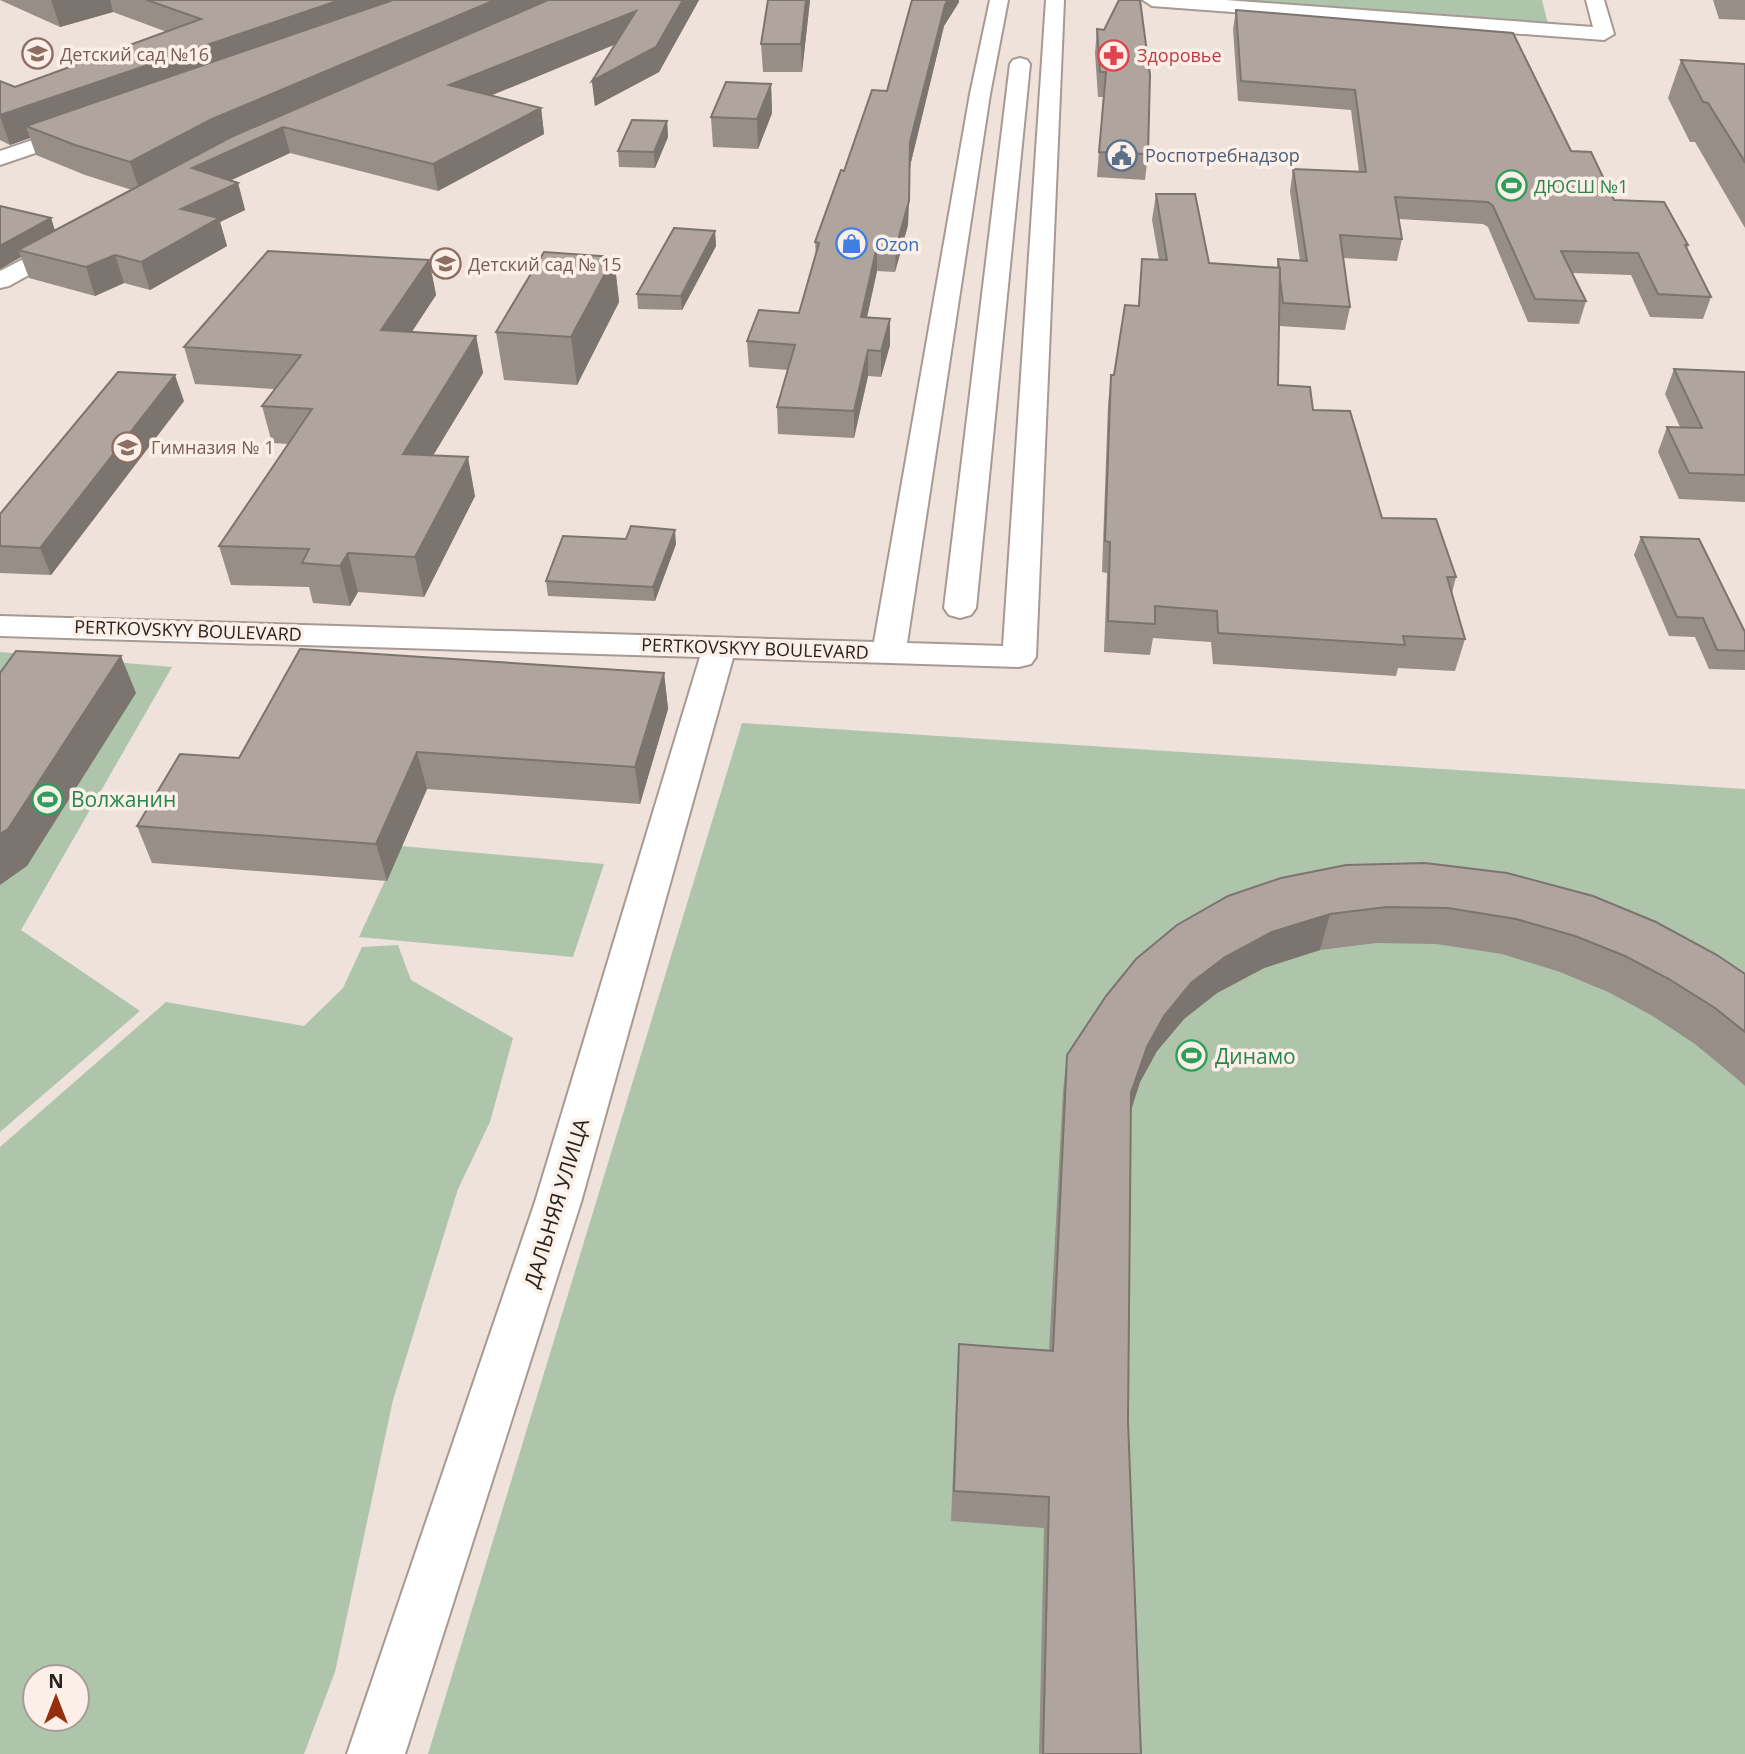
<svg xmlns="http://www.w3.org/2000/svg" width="1745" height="1754" font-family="'Open Sans',sans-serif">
  <rect width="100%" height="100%" fill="#eee2da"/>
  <!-- green -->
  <g fill="#aec5ac" fill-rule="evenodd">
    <path d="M 1189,0 L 1542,0 L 1549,28 Z"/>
    <path d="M 0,652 L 172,667 L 21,930 L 140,1011 L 0,1132 Z"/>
    <path d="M 742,723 L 1745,789 L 1745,1754 L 428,1754 Z"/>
    <path d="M 401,846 L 604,864 L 573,957 L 359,937 Z"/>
    <path d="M 398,945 L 411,980 L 513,1038 L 490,1122 L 458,1189 L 393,1400 L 335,1672 L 304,1754 L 0,1754 L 0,1147 L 166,1002 L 304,1026 L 343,988 L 362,947 ZM 35,1677 L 77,1677 L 77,1719 L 35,1719 Z"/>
  </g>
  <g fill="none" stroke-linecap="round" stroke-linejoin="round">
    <defs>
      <g id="street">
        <path d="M 990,0 L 1008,0 L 990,94 L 907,643 L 1003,646 L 1046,0 L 1064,0 L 1036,657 L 1031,664 L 1019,667 L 733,658 L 581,1202 L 405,1754 L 347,1754 L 535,1202 L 700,657 L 0,636 L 0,616 L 874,642 L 970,94 Z"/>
        <path d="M 1143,0 L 1226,0 L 1593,27 L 1586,0 L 1604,0 L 1614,34 L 1604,40 L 1152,6 Z"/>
        <path d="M 1020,58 L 1027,60 L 1030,64 L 976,608 L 971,615 L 960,618 L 949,615 L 944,608 L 1010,64 L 1013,60 Z"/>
        <path d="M 83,123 L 91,124 L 94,129 L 91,134 L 0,165 L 0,151 Z"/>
        <path d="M 71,235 L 79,237 L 83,242 L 79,247 L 9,286 L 0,288 L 0,271 Z"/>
      </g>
    </defs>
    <!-- street casing -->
    <use href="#street" stroke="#a69a93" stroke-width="4"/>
    <!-- street -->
    <use href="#street" fill="#fff" fill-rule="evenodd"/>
  </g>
  <!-- wall -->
  <g fill="#978e88">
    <path d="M 0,0 L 545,0 L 545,1 L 548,0 L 683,0 L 679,8 L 683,0 L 699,0 L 659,72 L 595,106 L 592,81 L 615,44 L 491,95 L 541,108 L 544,134 L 438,191 L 290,153 L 231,180 L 238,183 L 245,210 L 220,222 L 227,246 L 150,290 L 124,283 L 95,296 L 29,278 L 21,257 L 0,269 L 0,206 L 51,218 L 55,231 L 132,190 L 85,175 L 36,155 L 30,138 L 10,145 L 0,140 L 0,81 L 15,87 L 167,32 L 113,12 L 60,27 Z"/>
    <path d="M 768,0 L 810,0 L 802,72 L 763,72 L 761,44 Z"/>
    <path d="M 912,0 L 959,0 L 959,2 L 944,26 L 910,166 L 908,225 L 895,272 L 877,271 L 867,318 L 890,345 L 881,377 L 868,376 L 854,438 L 778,434 L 777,407 L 788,370 L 749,367 L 747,341 L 799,313 L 816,255 L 815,242 L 844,171 L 887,91 Z"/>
    <path d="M 1713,0 L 1745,0 L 1745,20 L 1719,19 Z"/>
    <path d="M 1236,10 L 1571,151 L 1614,200 L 1688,245 L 1687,249 L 1711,297 L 1703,319 L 1650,317 L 1631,275 L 1573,273 L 1586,301 L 1579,324 L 1528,322 L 1488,227 L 1483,224 L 1399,219 L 1402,239 L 1397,261 L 1343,258 L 1350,307 L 1345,330 L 1279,326 L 1278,385 L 1313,410 L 1382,518 L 1456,577 L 1452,593 L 1465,639 L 1455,671 L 1398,668 L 1396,676 L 1213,664 L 1211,642 L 1153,638 L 1150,655 L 1104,652 L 1107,573 L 1102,572 L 1108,404 L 1111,375 L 1114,375 L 1138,306 L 1142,259 L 1159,260 L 1152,220 L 1156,194 L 1209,263 L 1277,267 L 1278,259 L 1300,261 L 1290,191 L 1293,169 L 1359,172 L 1351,110 L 1238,101 L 1233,29 Z"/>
    <path d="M 1097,29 L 1148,154 L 1145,180 L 1097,177 L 1103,97 L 1098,97 L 1095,53 Z"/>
    <path d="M 1681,60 L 1745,64 L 1745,228 L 1695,142 L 1690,142 L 1668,98 Z"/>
    <path d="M 771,84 L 772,113 L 758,149 L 713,147 L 711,117 Z"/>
    <path d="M 667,121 L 668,137 L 655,168 L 619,167 L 618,151 Z"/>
    <path d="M 715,231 L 716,246 L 682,310 L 638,309 L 637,294 Z"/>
    <path d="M 614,257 L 619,302 L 577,385 L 504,380 L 496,332 Z"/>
    <path d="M 429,260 L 436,295 L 411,332 L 476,336 L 483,373 L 433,455 L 475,496 L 424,597 L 358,592 L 350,606 L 313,603 L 309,587 L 231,585 L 219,546 L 288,444 L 272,443 L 262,406 L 274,389 L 195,384 L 184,347 Z"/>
    <path d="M 1674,369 L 1745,372 L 1745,502 L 1679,499 L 1658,452 L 1667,427 L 1680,427 L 1665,394 Z"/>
    <path d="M 184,401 L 51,575 L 0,573 L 0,514 Z"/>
    <path d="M 1641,537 L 1745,632 L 1745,670 L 1709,669 L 1695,637 L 1669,636 L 1634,555 Z"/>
    <path d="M 676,544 L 655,601 L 548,596 L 546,581 Z"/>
    <path d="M 664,673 L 668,709 L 640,804 L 427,789 L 387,881 L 152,863 L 137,826 L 239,758 Z"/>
    <path d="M 1346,865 L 1745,974 L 1745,1086 L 1736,1078 L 1695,1044 L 1651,1015 L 1608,992 L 1560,972 L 1502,954 L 1436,944 L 1376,943 L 1320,950 L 1264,968 L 1217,993 L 1184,1019 L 1157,1051 L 1140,1082 L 1131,1111 L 1128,1421 L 1141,1754 L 1039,1754 L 1044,1528 L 951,1521 L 957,1377 L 959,1344 L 1049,1350 L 1063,1091 L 1067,1055 Z"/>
  </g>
  <!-- shaded-wall -->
  <g fill="#7b746f">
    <path d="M 51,0 L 110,0 L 113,12 L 60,27 Z"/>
    <path d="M 340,0 L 422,0 L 26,126 L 30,138 L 10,145 L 0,116 Z"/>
    <path d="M 495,0 L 545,0 L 546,6 L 140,192 L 130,162 L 212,119 Z"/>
    <path d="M 683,0 L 699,0 L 659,72 L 595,106 L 592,81 Z"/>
    <path d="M 806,0 L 810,0 L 802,72 L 801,44 Z"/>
    <path d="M 948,0 L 959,0 L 959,2 L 944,26 L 910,166 L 908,225 L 895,272 L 896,247 L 910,142 L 945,5 Z"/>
    <path d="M 636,11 L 638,35 L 454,111 L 449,85 Z"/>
    <path d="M 771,84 L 772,113 L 758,149 L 757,119 Z"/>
    <path d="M 541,108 L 544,134 L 438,191 L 433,164 Z"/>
    <path d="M 667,121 L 668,137 L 655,168 L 654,152 Z"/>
    <path d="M 283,127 L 290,153 L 199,195 L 192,168 Z"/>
    <path d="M 238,183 L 245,210 L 220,222 L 227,246 L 150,290 L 141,262 L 181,209 Z"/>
    <path d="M 51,218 L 57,237 L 18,250 L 21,257 L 0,269 L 0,246 Z"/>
    <path d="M 715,231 L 716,246 L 682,310 L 681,296 Z"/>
    <path d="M 877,246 L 877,271 L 861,343 L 861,317 Z"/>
    <path d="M 115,255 L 124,283 L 95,296 L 86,267 Z"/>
    <path d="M 614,257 L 619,302 L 577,385 L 571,337 Z"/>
    <path d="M 429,260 L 436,295 L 389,367 L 381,330 Z"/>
    <path d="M 890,319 L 890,345 L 881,377 L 881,351 Z"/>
    <path d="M 476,336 L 483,373 L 411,492 L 403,454 Z"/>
    <path d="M 868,350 L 868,376 L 854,438 L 854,411 Z"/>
    <path d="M 175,375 L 184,401 L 51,575 L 40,548 Z"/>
    <path d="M 468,457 L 475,496 L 424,597 L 415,557 Z"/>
    <path d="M 675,530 L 676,544 L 655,601 L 653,587 Z"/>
    <path d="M 348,553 L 358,592 L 350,606 L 340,566 Z"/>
    <path d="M 121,656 L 136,693 L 27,866 L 0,885 L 0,834 Z"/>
    <path d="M 664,673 L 668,709 L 640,804 L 635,767 Z"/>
    <path d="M 417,752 L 427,789 L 387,881 L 376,844 Z"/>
    <path d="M 1330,914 L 1320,950 L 1264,968 L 1217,993 L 1184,1019 L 1157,1051 L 1140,1082 L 1125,1128 L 1131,1093 L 1147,1047 L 1164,1016 L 1191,983 L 1225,957 L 1272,932 Z"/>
  </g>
  <!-- building -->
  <g fill="#b0a59e" stroke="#7b746f" stroke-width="2">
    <path d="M 147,0 L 340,0 L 0,115 L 0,81 L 15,87 L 201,19 Z"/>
    <path d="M 393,0 L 495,0 L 212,119 L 130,162 L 75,145 L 26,126 Z"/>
    <path d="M 548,0 L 683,0 L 656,47 L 592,81 L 636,11 L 449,85 L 541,108 L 433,164 L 283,127 L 192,168 L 238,183 L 181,209 L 219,218 L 141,262 L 115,255 L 86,267 L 18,250 L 231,137 Z"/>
    <path d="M 768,0 L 806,0 L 801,44 L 761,44 Z"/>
    <path d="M 912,0 L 948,0 L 945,5 L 910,142 L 909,201 L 896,247 L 877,246 L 861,317 L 890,319 L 881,351 L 868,350 L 854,411 L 777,407 L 795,345 L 747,341 L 759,310 L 799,313 L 819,243 L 815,242 L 841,170 L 844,171 L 872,90 L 887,91 Z"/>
    <path d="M 1119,0 L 1140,0 L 1150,75 L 1148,154 L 1099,152 L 1106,72 L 1100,72 L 1097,29 L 1104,30 Z"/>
    <path d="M 1236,10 L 1513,33 L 1571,151 L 1591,152 L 1614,200 L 1664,202 L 1688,245 L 1685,245 L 1711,297 L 1658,294 L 1638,253 L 1561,251 L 1586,301 L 1535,299 L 1493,206 L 1488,202 L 1395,197 L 1402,239 L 1340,235 L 1350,307 L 1283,303 L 1280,279 L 1280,268 L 1279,268 L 1278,259 L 1307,261 L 1293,169 L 1366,172 L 1355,90 L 1241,81 Z"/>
    <path d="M 1681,60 L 1745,64 L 1745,162 L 1708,103 L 1703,102 Z"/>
    <path d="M 726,82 L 771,84 L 757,119 L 711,117 Z"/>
    <path d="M 632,120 L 667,121 L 654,152 L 618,151 Z"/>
    <path d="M 1156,194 L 1195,194 L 1209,263 L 1280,268 L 1278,385 L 1310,387 L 1313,410 L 1350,411 L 1382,518 L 1436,519 L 1456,577 L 1447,577 L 1465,639 L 1403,636 L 1405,645 L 1218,633 L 1217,611 L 1155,606 L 1155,624 L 1108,621 L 1110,542 L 1105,541 L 1111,375 L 1114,375 L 1125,305 L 1139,306 L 1142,259 L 1167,260 Z"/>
    <path d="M 0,206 L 51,218 L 0,246 Z"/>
    <path d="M 674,228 L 715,231 L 681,296 L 637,294 Z"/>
    <path d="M 268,251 L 429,260 L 381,330 L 476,336 L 403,454 L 468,457 L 415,557 L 348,553 L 340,566 L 302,563 L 309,549 L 219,546 L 312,409 L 262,406 L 301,355 L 184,347 Z"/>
    <path d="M 544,252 L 614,257 L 571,337 L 496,332 Z"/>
    <path d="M 1674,369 L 1745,372 L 1745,475 L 1689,473 L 1667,427 L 1702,428 Z"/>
    <path d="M 118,372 L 175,375 L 40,548 L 0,546 L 0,514 Z"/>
    <path d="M 631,526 L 675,530 L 653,587 L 546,581 L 563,536 L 626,539 Z"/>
    <path d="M 1641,537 L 1699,539 L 1745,632 L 1745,651 L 1717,650 L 1703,618 L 1677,617 Z"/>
    <path d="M 300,649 L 664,673 L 635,767 L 417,752 L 376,844 L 137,826 L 180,754 L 239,758 Z"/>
    <path d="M 16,651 L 121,656 L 8,829 L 0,834 L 0,673 Z"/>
    <path d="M 1425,863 L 1507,873 L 1593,896 L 1656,922 L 1717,955 L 1745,974 L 1745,1032 L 1715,1008 L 1669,979 L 1625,956 L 1575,936 L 1516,919 L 1448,908 L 1387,907 L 1330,914 L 1272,932 L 1225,957 L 1191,983 L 1164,1016 L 1147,1047 L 1131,1093 L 1128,1421 L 1141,1754 L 1043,1754 L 1049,1497 L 954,1491 L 959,1344 L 1053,1351 L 1067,1055 L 1106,996 L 1136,959 L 1177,925 L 1228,896 L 1281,878 L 1346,865 Z"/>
  </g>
  <!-- icons -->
  <defs>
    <symbol id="school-ring" viewBox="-11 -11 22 22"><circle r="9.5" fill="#fbefe7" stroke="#8d6e63" stroke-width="1.5"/><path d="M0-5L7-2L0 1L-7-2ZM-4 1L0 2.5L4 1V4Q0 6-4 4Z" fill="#8d6e63"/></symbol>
    <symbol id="pharmacy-ring" viewBox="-11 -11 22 22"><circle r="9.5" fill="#fbefe7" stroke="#e0444e" stroke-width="1.5"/><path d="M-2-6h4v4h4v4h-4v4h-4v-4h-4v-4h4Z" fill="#e0444e"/></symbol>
    <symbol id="civic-ring" viewBox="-11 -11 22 22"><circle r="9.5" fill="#fbefe7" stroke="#5c6f8a" stroke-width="1.5"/><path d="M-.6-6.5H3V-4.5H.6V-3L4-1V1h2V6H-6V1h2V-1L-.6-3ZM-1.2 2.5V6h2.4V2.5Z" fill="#5c6f8a"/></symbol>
    <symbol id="stadium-ring" viewBox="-11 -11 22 22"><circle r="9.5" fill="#fbefe7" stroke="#2e9e5b" stroke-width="1.5"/><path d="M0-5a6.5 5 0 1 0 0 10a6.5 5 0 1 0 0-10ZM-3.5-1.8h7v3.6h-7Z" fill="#2e9e5b"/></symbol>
    <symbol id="shop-ring" viewBox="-11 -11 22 22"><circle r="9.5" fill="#fbefe7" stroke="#3f7fe0" stroke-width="1.5"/><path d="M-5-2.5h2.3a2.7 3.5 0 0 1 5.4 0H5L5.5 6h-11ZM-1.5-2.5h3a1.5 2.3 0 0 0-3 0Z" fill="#3f7fe0"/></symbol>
  </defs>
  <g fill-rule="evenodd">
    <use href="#school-ring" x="20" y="36" width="35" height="35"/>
    <use href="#pharmacy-ring" x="1096" y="38" width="35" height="35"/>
    <use href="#civic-ring" x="1104" y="138" width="35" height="35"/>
    <use href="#stadium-ring" x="1494" y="168" width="35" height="35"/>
    <use href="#shop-ring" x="834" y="226" width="35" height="35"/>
    <use href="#school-ring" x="428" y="246" width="35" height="35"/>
    <use href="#school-ring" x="110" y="430" width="35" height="35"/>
    <use href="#stadium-ring" x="30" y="782" width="35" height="35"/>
    <use href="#stadium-ring" x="1174" y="1038" width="35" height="35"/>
  </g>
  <g text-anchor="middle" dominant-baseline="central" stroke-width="7" stroke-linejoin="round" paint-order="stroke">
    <!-- far-education labels -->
    <g font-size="18" fill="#785e54" stroke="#fbefe7" text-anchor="start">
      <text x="60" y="54">Детский сад №16</text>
      <text x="468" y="264">Детский сад № 15</text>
      <text x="151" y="447">Гимназия № 1</text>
    </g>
    <!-- far-health labels -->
    <g font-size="18" fill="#be3a42" stroke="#fbefe7" text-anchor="start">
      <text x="1137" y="55">Здоровье</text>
    </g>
    <!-- far-service labels -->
    <g font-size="18" fill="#4e5e75" stroke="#fbefe7" text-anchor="start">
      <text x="1145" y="155">Роспотребнадзор</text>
    </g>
    <!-- far-leisure labels -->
    <g font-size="18" fill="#27864d" stroke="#fbefe7" text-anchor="start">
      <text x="1534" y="186">ДЮСШ №1</text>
    </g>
    <!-- far-shop labels -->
    <g font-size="18" fill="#366cbe" stroke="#fbefe7" text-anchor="start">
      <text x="875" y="244">Ozon</text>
    </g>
    <!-- far-street labels -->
    <g font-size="18" fill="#282321" stroke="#fbefe7">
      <text transform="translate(188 630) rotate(2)">PERTKOVSKYY BOULEVARD</text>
      <text transform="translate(755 648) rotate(2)">PERTKOVSKYY BOULEVARD</text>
    </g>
    <!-- leisure labels -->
    <g font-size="21" fill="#27864d" stroke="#fbefe7" text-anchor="start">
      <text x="71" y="799">Волжанин</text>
      <text x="1215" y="1056">Динамо</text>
    </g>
    <!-- street labels -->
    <g font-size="21" fill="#282321" stroke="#fbefe7">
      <text transform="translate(556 1203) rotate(-73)">ДАЛЬНЯЯ УЛИЦА</text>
    </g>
  </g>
  <!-- north arrow -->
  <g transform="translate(56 1698)"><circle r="33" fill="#fbefe7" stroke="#a79d98" stroke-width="2"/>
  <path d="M0-5L12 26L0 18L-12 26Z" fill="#952e0c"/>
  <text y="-10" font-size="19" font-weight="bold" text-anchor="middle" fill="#282321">N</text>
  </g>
</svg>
